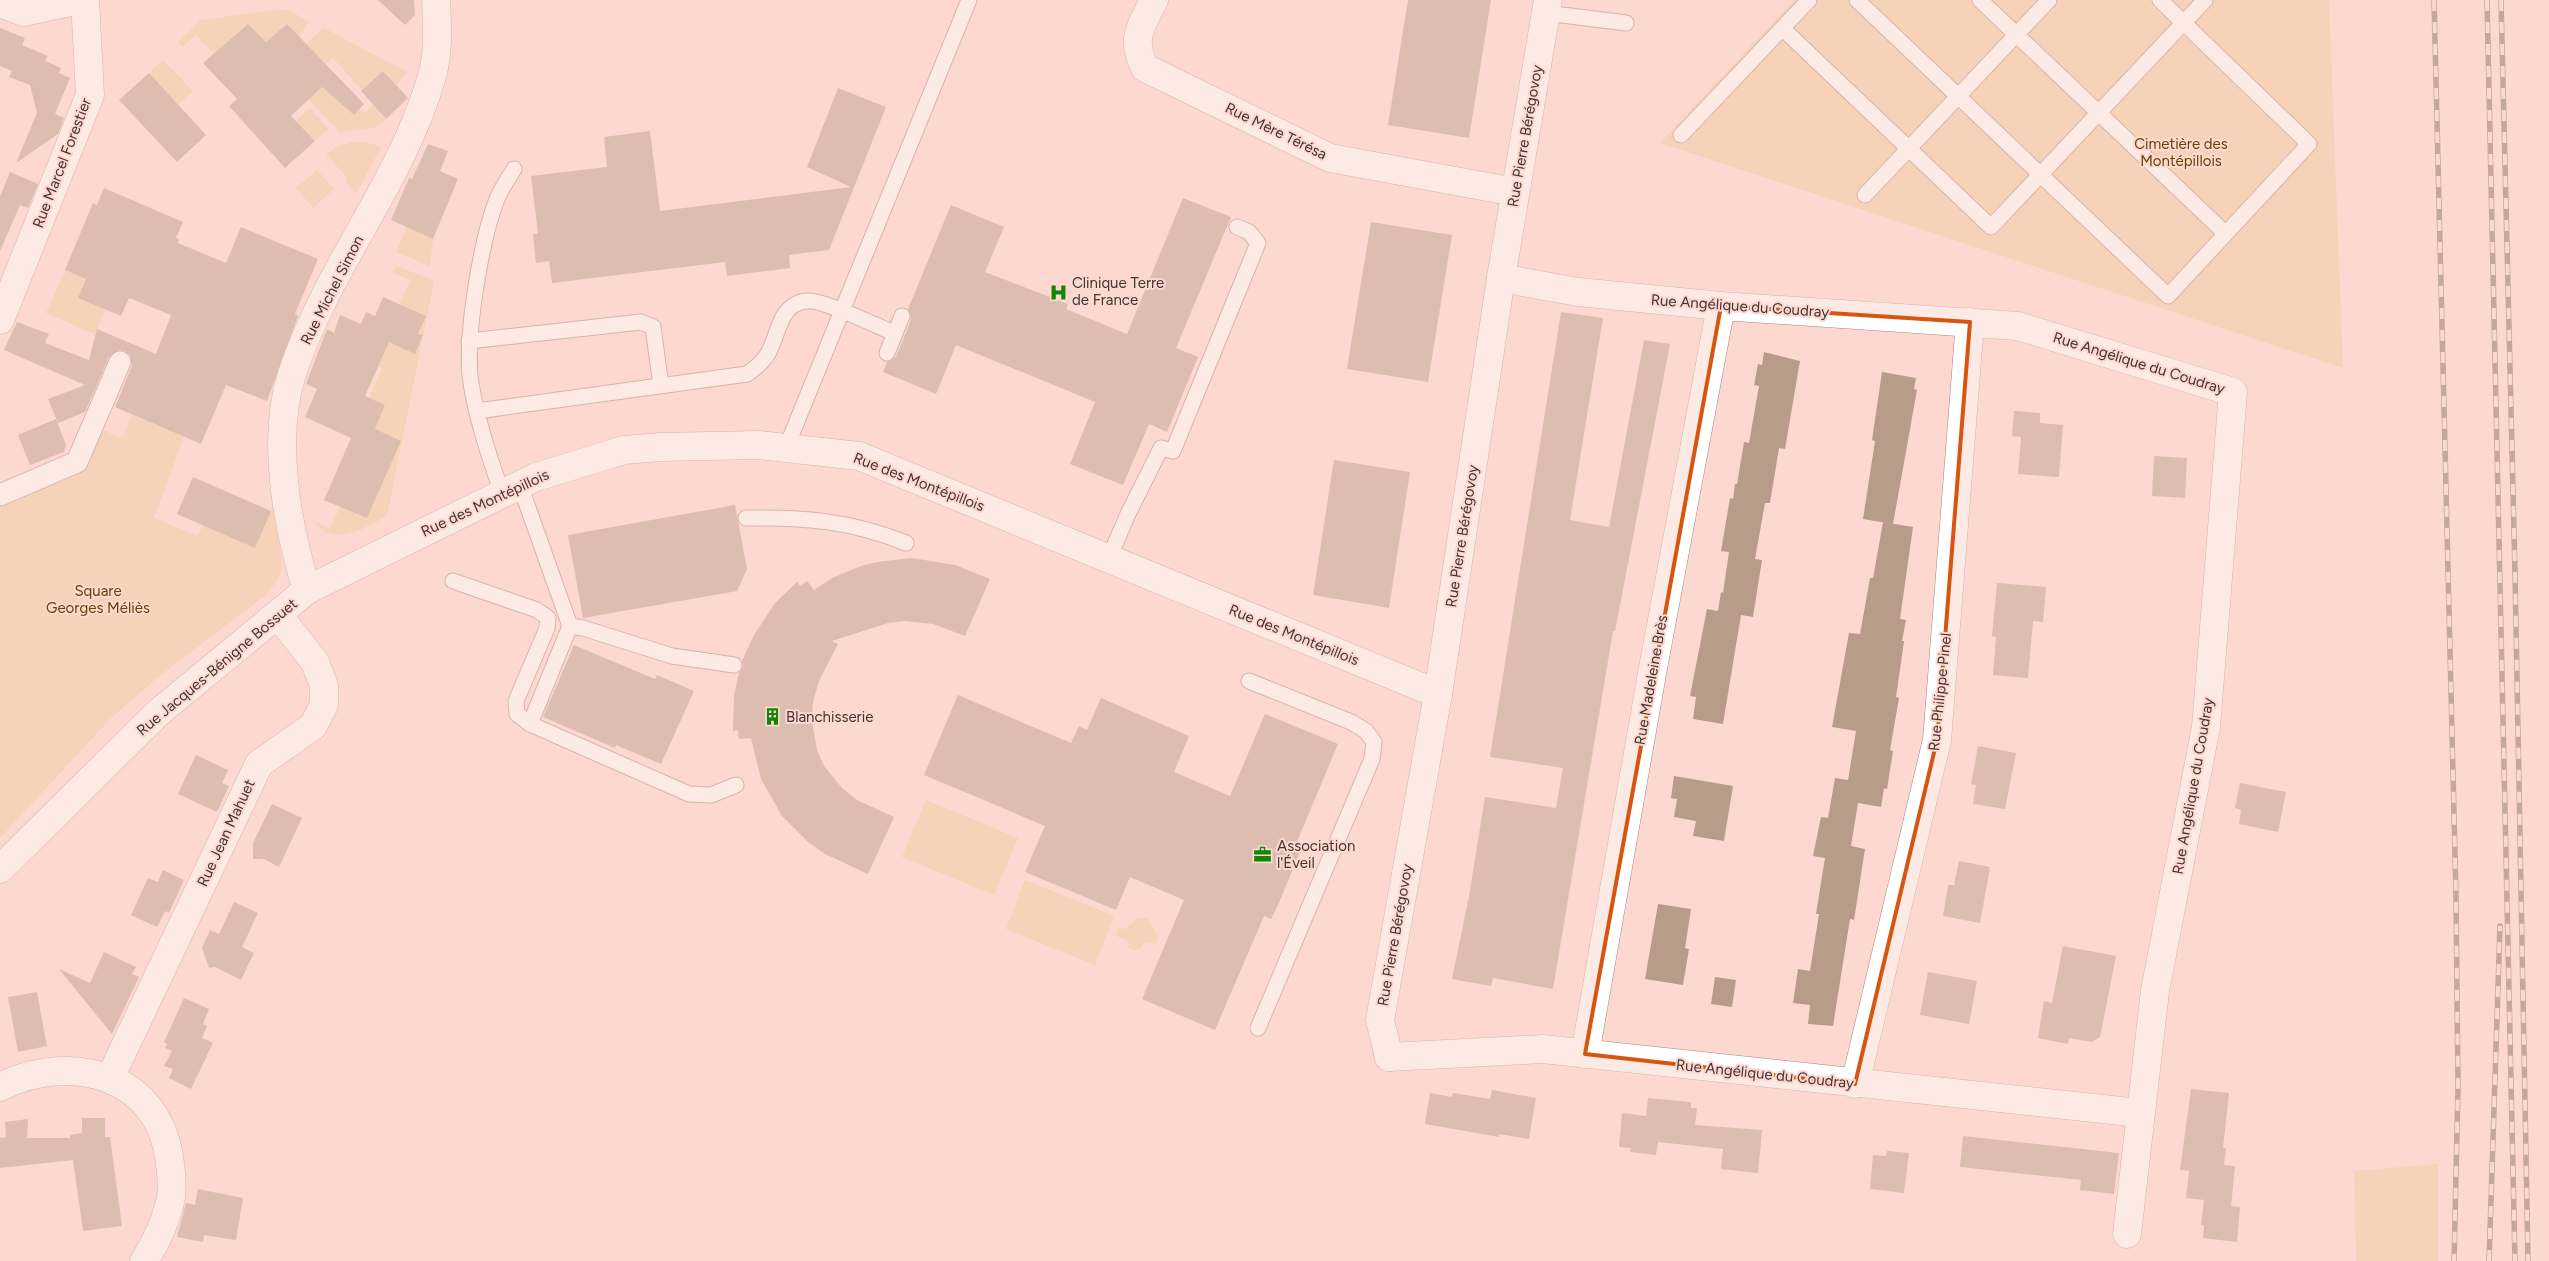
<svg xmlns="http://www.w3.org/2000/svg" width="2549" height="1261" font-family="Figtree,sans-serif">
  <rect width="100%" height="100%" fill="#fcd8d0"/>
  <!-- green -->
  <g fill="#edcb9b">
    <path d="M 1794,0 L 2329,0 L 2343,368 L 1660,143 Z"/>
    <path d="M 286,9 L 309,21 L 299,37 L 287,24 L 266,42 L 247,24 L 214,54 L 196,35 L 183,47 L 178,42 L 200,20 Z"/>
    <path d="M 324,28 L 407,72 L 397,85 L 383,71 L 362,90 L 333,58 L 314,75 L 294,54 Z"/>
    <path d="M 163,60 L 193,91 L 176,107 L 165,95 L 167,93 L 149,73 Z"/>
    <path d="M 331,83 L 364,113 L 373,105 L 386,120 L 375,128 L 339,132 L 309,99 L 322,87 L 324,89 Z"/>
    <path d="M 310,108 L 328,129 L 315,141 L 296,121 Z"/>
    <path d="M 352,142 L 366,142 L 381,147 L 356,194 L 345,181 L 347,178 L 326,154 L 336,147 Z"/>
    <path d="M 317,170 L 334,189 L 313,208 L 296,188 Z"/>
    <path d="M 407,227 L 433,239 L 430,266 L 396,252 Z"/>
    <path d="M 91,253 L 144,276 L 133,300 L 86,280 L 78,298 L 105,309 L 95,334 L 46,313 L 65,270 L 81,277 Z"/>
    <path d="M 397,266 L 434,281 L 387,516 C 366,527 333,549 315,522 L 330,529 L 340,507 L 400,441 L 375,429 L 385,406 L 369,398 L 382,368 L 378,366 L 389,342 L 415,353 L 423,336 L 418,334 L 426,316 L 400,304 L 410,280 L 394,273 Z"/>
    <path d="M 132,415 L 184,437 L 154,518 L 198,536 L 203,525 L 255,547 L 273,505 L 282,563 L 279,578 L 266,595 L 157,678 L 111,718 L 0,838 L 0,501 L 86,466 L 103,430 L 122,438 Z"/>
    <path d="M 926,800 L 1018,838 L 994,895 L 902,857 Z"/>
    <path d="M 1025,880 L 1114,916 L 1095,965 L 1006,929 Z"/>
    <path d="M 1147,917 L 1158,937 L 1156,944 L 1143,942 L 1141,948 L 1135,951 L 1128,948 L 1129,941 L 1116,936 L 1118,928 L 1126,929 L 1136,919 Z"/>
    <path d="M 2438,1164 L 2438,1261 L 2356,1261 L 2354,1171 Z"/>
  </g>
  <!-- building -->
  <g fill="#b89c8a">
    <path d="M 378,0 L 414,0 L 415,15 L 405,25 Z"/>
    <path d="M 1408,0 L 1491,0 L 1469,138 L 1388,125 Z"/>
    <path d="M 248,24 L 266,42 L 287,24 L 364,104 L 354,115 L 322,87 L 291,116 L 315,141 L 285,168 L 229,106 L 237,99 L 203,63 Z"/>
    <path d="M 0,28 L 25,38 L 22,45 L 48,56 L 45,61 L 61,68 L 59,73 L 70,78 L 55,114 L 64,118 L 58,134 L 16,163 L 37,113 L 30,85 L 9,77 L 12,71 L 0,66 Z"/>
    <path d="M 383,71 L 408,98 L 386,119 L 361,91 Z"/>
    <path d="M 149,73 L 206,135 L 177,162 L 119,100 Z"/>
    <path d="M 838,88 L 886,107 L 829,250 L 789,255 L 790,268 L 727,276 L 725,262 L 552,283 L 549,261 L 536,263 L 533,234 L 538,234 L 531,176 L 607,167 L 604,137 L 650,131 L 660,211 L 851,187 L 807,167 Z"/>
    <path d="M 428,144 L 448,151 L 440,171 L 458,179 L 433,239 L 391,220 L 409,178 L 412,179 Z"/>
    <path d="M 10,172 L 38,184 L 28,208 L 20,205 L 0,251 L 0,197 Z"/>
    <path d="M 104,188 L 183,222 L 176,238 L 179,239 L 178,243 L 226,263 L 241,227 L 318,259 L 295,314 L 298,316 L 267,401 L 226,385 L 201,444 L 115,407 L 132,366 L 130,355 L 125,351 L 118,350 L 109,357 L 85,412 L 58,423 L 48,399 L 85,385 L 4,350 L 17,322 L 49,334 L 45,343 L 89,360 L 97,329 L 156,354 L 171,315 L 129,298 L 121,316 L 78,298 L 86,279 L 65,270 L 93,203 L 97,205 Z"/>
    <path d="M 1183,198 L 1231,217 L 1176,348 L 1198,357 L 1167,432 L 1149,424 L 1123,485 L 1070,464 L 1095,402 L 956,345 L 936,394 L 883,372 L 887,362 L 896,357 L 911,320 L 908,309 L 951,205 L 1004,227 L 985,272 L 1068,304 L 1066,309 L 1127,334 Z"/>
    <path d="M 1371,222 L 1452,235 L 1428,382 L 1347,369 Z"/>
    <path d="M 383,297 L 426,316 L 418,334 L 423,335 L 415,354 L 389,342 L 365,396 L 385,405 L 375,429 L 401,441 L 367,518 L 324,500 L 351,438 L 305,417 L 317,389 L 306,384 L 327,329 L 334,333 L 340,315 L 361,324 L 366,312 L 375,316 Z"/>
    <path d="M 1561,312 L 1603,318 L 1570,520 L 1609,527 L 1644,340 L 1670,344 L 1631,548 L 1615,631 L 1613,631 L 1553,989 L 1493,978 L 1491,986 L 1452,979 L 1469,896 L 1485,797 L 1556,808 L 1563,768 L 1490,757 Z"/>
    <path d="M 1764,352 L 1800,361 L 1785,449 L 1779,448 L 1770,503 L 1765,503 L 1755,559 L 1762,560 L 1753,617 L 1741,615 L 1723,724 L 1693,719 L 1696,697 L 1690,696 L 1707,609 L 1718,611 L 1721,592 L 1723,593 L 1729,552 L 1721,551 L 1730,498 L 1733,499 L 1735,484 L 1737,484 L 1744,442 L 1749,443 L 1759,386 L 1754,385 L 1758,364 L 1762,365 Z"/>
    <path d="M 1882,372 L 1916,378 L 1914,389 L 1917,390 L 1893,524 L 1863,519 L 1875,441 L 1872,440 Z"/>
    <path d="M 2014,411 L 2040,413 L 2040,423 L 2063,425 L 2059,477 L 2018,474 L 2021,437 L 2012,436 Z"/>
    <path d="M 56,419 L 66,445 L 64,452 L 30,465 L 18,435 Z"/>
    <path d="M 2154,456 L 2187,458 L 2185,498 L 2152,496 Z"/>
    <path d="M 1334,460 L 1410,472 L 1389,608 L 1313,595 Z"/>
    <path d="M 193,477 L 271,511 L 255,548 L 177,514 Z"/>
    <path d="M 735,505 L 747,569 L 737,591 L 583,618 L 568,535 Z"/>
    <path d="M 1883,522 L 1913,527 L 1900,619 L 1906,620 L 1902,641 L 1904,641 L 1896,697 L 1899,698 L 1890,750 L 1893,751 L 1887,789 L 1884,788 L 1881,807 L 1858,803 L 1851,846 L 1865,849 L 1854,920 L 1850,919 L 1833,1026 L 1808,1024 L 1810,1005 L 1793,1003 L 1798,969 L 1810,971 L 1819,914 L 1816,914 L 1825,858 L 1813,856 L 1821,817 L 1828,818 L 1835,778 L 1848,780 L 1856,731 L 1832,727 L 1849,633 L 1860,634 L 1870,578 L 1873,578 Z"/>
    <path d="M 912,558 L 955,565 L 990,579 L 965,636 L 933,624 L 905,621 L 888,623 L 832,641 L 838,644 L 819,681 L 813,702 L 812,722 L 817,750 L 824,766 L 842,788 L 857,800 L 894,817 L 868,874 L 825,854 L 807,841 L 782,816 L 761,779 L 751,738 L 739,739 L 738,730 L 733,731 L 734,695 L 739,673 L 743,667 L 742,661 L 754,635 L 775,603 L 797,582 L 800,586 L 807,581 L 814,590 L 832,578 L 861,566 L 877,562 Z"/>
    <path d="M 1997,583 L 2046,587 L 2043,622 L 2033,621 L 2028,678 L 1993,675 L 1996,637 L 1992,636 Z"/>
    <path d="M 574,645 L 655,679 L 657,675 L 694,691 L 661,764 L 616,745 L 615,748 L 543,717 Z"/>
    <path d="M 958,695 L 1071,743 L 1079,726 L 1087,730 L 1101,698 L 1189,736 L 1174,772 L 1230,796 L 1265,714 L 1338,744 L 1296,844 L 1302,847 L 1278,905 L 1271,919 L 1264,916 L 1215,1030 L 1142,999 L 1184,900 L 1130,877 L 1116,910 L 1025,872 L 1045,826 L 924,775 Z"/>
    <path d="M 1978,746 L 2016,753 L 2005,809 L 1973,804 L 1976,785 L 1971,784 Z"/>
    <path d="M 196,755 L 228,770 L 222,783 L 229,786 L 217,812 L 178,794 Z"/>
    <path d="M 1674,776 L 1733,786 L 1724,841 L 1693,836 L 1696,821 L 1674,817 L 1677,799 L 1671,798 Z"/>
    <path d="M 2240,783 L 2286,792 L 2278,832 L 2239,824 L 2241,810 L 2235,808 Z"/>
    <path d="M 272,804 L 302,818 L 279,867 L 264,859 L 253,859 L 253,843 Z"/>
    <path d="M 1959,861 L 1990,867 L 1980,923 L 1943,916 L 1948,885 L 1954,885 Z"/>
    <path d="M 163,870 L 184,880 L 169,913 L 165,911 L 157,927 L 131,915 L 148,878 L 158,882 Z"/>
    <path d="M 234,902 L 258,913 L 242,947 L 254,953 L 241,980 L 215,967 L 209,968 L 202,948 L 210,930 L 219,934 Z"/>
    <path d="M 1658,904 L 1691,909 L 1685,948 L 1689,949 L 1683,985 L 1645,979 Z"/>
    <path d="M 2063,946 L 2116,956 L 2100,1037 L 2092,1042 L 2069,1038 L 2068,1044 L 2038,1038 L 2044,1001 L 2052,1003 Z"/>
    <path d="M 104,952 L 136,967 L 132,974 L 139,977 L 112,1034 L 59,969 L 90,983 Z"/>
    <path d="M 1928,972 L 1977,981 L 1969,1024 L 1920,1015 Z"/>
    <path d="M 1715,977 L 1736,980 L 1732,1007 L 1711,1004 Z"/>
    <path d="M 37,992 L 47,1046 L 18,1052 L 8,997 Z"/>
    <path d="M 184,998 L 209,1009 L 203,1024 L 207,1026 L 202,1038 L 213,1043 L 191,1089 L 169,1078 L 173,1069 L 164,1066 L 172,1051 L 165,1048 L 167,1044 L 164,1042 Z"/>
    <path d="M 2191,1089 L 2229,1093 L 2223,1148 L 2226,1148 L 2224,1165 L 2235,1166 L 2231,1206 L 2240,1207 L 2237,1242 L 2203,1238 L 2204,1225 L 2201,1225 L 2204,1200 L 2186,1198 L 2189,1171 L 2180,1170 Z"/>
    <path d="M 1492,1090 L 1536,1098 L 1529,1139 L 1499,1134 L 1499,1137 L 1425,1124 L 1430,1093 L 1452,1097 L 1453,1093 L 1490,1099 Z"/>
    <path d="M 1648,1098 L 1691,1102 L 1691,1108 L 1697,1108 L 1695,1125 L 1762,1130 L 1758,1173 L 1721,1169 L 1723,1149 L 1658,1142 L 1656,1155 L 1630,1152 L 1631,1148 L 1619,1147 L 1622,1113 L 1646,1116 Z"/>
    <path d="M 82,1118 L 105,1118 L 105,1137 L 110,1137 L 122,1226 L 83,1231 L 73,1160 L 0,1168 L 0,1138 L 6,1137 L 5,1122 L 28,1119 L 27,1138 L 70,1138 L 70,1135 L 82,1133 Z"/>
    <path d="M 1963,1136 L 2119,1153 L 2114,1194 L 2080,1190 L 2081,1180 L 1960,1167 Z"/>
    <path d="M 1887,1151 L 1909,1153 L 1904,1193 L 1870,1189 L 1873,1155 L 1886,1156 Z"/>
    <path d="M 198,1189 L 243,1198 L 236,1240 L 204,1235 L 203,1242 L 177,1237 L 186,1203 L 195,1205 Z"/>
  </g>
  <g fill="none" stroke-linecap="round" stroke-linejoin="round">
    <defs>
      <g id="service">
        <path d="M 1857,0 L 2168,296 L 2309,144 L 2160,0"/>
        <path d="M 1980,0 L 2225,233"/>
        <path d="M 1546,13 L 1626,23"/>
        <path d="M 1783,29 L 1991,227 L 2205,0"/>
        <path d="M 1681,135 L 1809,0"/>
        <path d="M 1865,195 L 2049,0"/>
        <path d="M 469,341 L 641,322 L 653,327 L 661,386"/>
        <path d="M 887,353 L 902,316"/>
        <path d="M 477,411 L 747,374 C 775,355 770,344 783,317 C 788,308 797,301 808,301 C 821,299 879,327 894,333"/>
        <path d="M 786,448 L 969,0"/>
        <path d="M 520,485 L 570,626 L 530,724"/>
        <path d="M 502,493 C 489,457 477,421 471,383 C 464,340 481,240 497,199 C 501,189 508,179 514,169"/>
        <path d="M 746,518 C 805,517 851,521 906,543"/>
        <path d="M 1109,558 L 1128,514 L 1161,448 L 1173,451 L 1258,243 L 1249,232 L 1237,227"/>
        <path d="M 453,581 L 537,610 L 548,618 L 547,628 L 516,701 L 517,714 L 530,724 L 689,794 L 711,795 L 736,785"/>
        <path d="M 570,626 L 583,628 L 672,656 L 734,665"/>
        <path d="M 1249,681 L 1351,722 L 1366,731 L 1374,742 L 1372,759 L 1258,1028"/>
      </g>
      <path id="pedestrian" d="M 0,495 L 77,462 L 120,362"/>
      <g id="minor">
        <path d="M 1154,0 C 1141,27 1130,38 1145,68 L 1330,158 L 1515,192"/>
        <path d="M 0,3 L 23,12 L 80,0"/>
        <path d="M 1501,278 L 1578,292 L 1721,306 L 2018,326 L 2233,392 L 2206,727 L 2155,991 L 2127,1234"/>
        <path d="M 0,320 L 90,95 L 85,0"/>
        <path d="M 307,590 C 287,526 271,439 292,374 C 326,269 402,182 432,76 C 439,52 437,24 436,0"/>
        <path d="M 0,869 L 159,712 L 307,590 L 536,477 L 624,450 L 661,447 L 759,445 L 859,456 L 1438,694"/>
        <path d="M 1585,1054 L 1653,668 L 1721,306"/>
        <path d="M 1389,1057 L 1543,1049 L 2140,1113"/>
        <path d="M 110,1078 L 259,764 L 313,726 L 324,705 L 324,685 L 315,662 L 278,615"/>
        <path d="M 1855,1084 L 1937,740 L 1970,322"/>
        <path d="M 0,1087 C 72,1051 161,1075 170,1164 C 172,1178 173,1193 169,1206 C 164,1226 155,1244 144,1261"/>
      </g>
      <path id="tertiary" d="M 1389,1057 L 1380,1020 L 1438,694 L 1501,278 L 1548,0"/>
    </defs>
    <!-- service casing -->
    <use href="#service" stroke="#a8877f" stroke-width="17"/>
    <!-- pedestrian casing -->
    <use href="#pedestrian" stroke="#a8877f" stroke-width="23"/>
    <!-- minor casing -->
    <use href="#minor" stroke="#a8877f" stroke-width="29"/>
    <!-- tertiary casing -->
    <use href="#tertiary" stroke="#a8877f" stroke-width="29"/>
    <!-- service -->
    <use href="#service" stroke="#fff" stroke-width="15"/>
    <!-- pedestrian -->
    <use href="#pedestrian" stroke="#fff" stroke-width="21"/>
    <!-- minor -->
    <use href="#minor" stroke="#fff" stroke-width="28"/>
    <!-- tertiary -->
    <use href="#tertiary" stroke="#fff" stroke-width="28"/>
    <defs>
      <g id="rail">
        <path d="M 2434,0 L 2456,895 L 2458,1088 L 2454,1261"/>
        <path d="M 2487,0 L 2515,1261"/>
        <path d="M 2501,0 L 2515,573 L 2528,1261"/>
        <path d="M 2489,1261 L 2500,926"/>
      </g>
    </defs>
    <!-- rail casing -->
    <use href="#rail" stroke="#7f6a66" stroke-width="5.5"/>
    <!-- rail -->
    <use href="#rail" stroke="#fcd8d0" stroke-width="4" stroke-dasharray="11" stroke-linecap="butt"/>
  </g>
  <!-- marked area -->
  <path d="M0 0H2549V1261H0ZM 1721,306 L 1970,322 L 1937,740 L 1855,1084 L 1585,1054 Z" fill="#fcd8d0" fill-opacity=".55" fill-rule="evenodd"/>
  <path fill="none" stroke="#d85510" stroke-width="4" stroke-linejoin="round" d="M 1721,306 L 1970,322 L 1937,740 L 1855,1084 L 1585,1054 Z"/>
  <!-- icons -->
  <defs>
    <symbol id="hospital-bare" viewBox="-9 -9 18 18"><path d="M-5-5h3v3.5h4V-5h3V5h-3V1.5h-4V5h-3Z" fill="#128603" stroke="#fcd8d0" stroke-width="2.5" paint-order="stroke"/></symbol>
    <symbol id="building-bare" viewBox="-9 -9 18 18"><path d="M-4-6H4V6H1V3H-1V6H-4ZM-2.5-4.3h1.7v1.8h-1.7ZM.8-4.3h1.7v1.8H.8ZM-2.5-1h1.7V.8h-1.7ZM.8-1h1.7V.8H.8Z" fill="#128603" stroke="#fcd8d0" stroke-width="2.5" paint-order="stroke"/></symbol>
    <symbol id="office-bare" viewBox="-9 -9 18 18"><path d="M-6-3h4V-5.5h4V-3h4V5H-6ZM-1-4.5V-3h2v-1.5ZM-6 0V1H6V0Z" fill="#128603" stroke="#fcd8d0" stroke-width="2.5" paint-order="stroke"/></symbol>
  </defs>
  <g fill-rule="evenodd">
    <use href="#hospital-bare" x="1046" y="280" width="25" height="25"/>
    <use href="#building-bare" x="760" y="704" width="25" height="25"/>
    <use href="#office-bare" x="1250" y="842" width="25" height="25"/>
  </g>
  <g text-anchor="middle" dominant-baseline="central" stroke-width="4" stroke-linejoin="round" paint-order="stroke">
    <!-- street labels -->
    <g font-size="15" fill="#433532" stroke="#fcd8d0">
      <text transform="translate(1276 131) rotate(26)">Rue Mère Térésa</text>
      <text transform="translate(1525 136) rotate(-80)">Rue Pierre Bérégovoy</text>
      <text transform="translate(62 163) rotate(-69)">Rue Marcel Forestier</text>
      <text transform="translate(332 290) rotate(-63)">Rue Michel Simon</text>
      <text transform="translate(1740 306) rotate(4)">Rue Angélique du Coudray</text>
      <text transform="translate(2139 363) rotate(17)">Rue Angélique du Coudray</text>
      <text transform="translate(919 482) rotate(21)">Rue des Montépillois</text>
      <text transform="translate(485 503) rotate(-25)">Rue des Montépillois</text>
      <text transform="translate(1462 536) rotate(-81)">Rue Pierre Bérégovoy</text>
      <text transform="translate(1294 635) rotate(22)">Rue des Montépillois</text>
      <text transform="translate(217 667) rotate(-40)">Rue Jacques-Bénigne Bossuet</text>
      <text transform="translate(1651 680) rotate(-80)">Rue Madeleine Brès</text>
      <text transform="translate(1940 692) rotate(-84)">Rue Philippe Pinel</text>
      <text transform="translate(2193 786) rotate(-80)">Rue Angélique du Coudray</text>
      <text transform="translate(226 833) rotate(-65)">Rue Jean Mahuet</text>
      <text transform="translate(1395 935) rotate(-80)">Rue Pierre Bérégovoy</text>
      <text transform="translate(1765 1074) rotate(6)">Rue Angélique du Coudray</text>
    </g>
    <!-- park labels -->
    <g font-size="15" fill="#674400" stroke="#fcd8d0">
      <text x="2181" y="144">Cimetière des<tspan x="2181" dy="17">Montépillois</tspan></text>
      <text x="98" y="591">Square<tspan x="98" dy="17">Georges Méliès</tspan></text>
    </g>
    <!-- poi labels -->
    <g font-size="15" fill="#433532" stroke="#fcd8d0" text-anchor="start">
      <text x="1072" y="283">Clinique Terre<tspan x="1072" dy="17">de France</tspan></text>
      <text x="786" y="717">Blanchisserie</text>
      <text x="1277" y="846">Association<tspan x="1277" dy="17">l'Éveil</tspan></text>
    </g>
  </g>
</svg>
